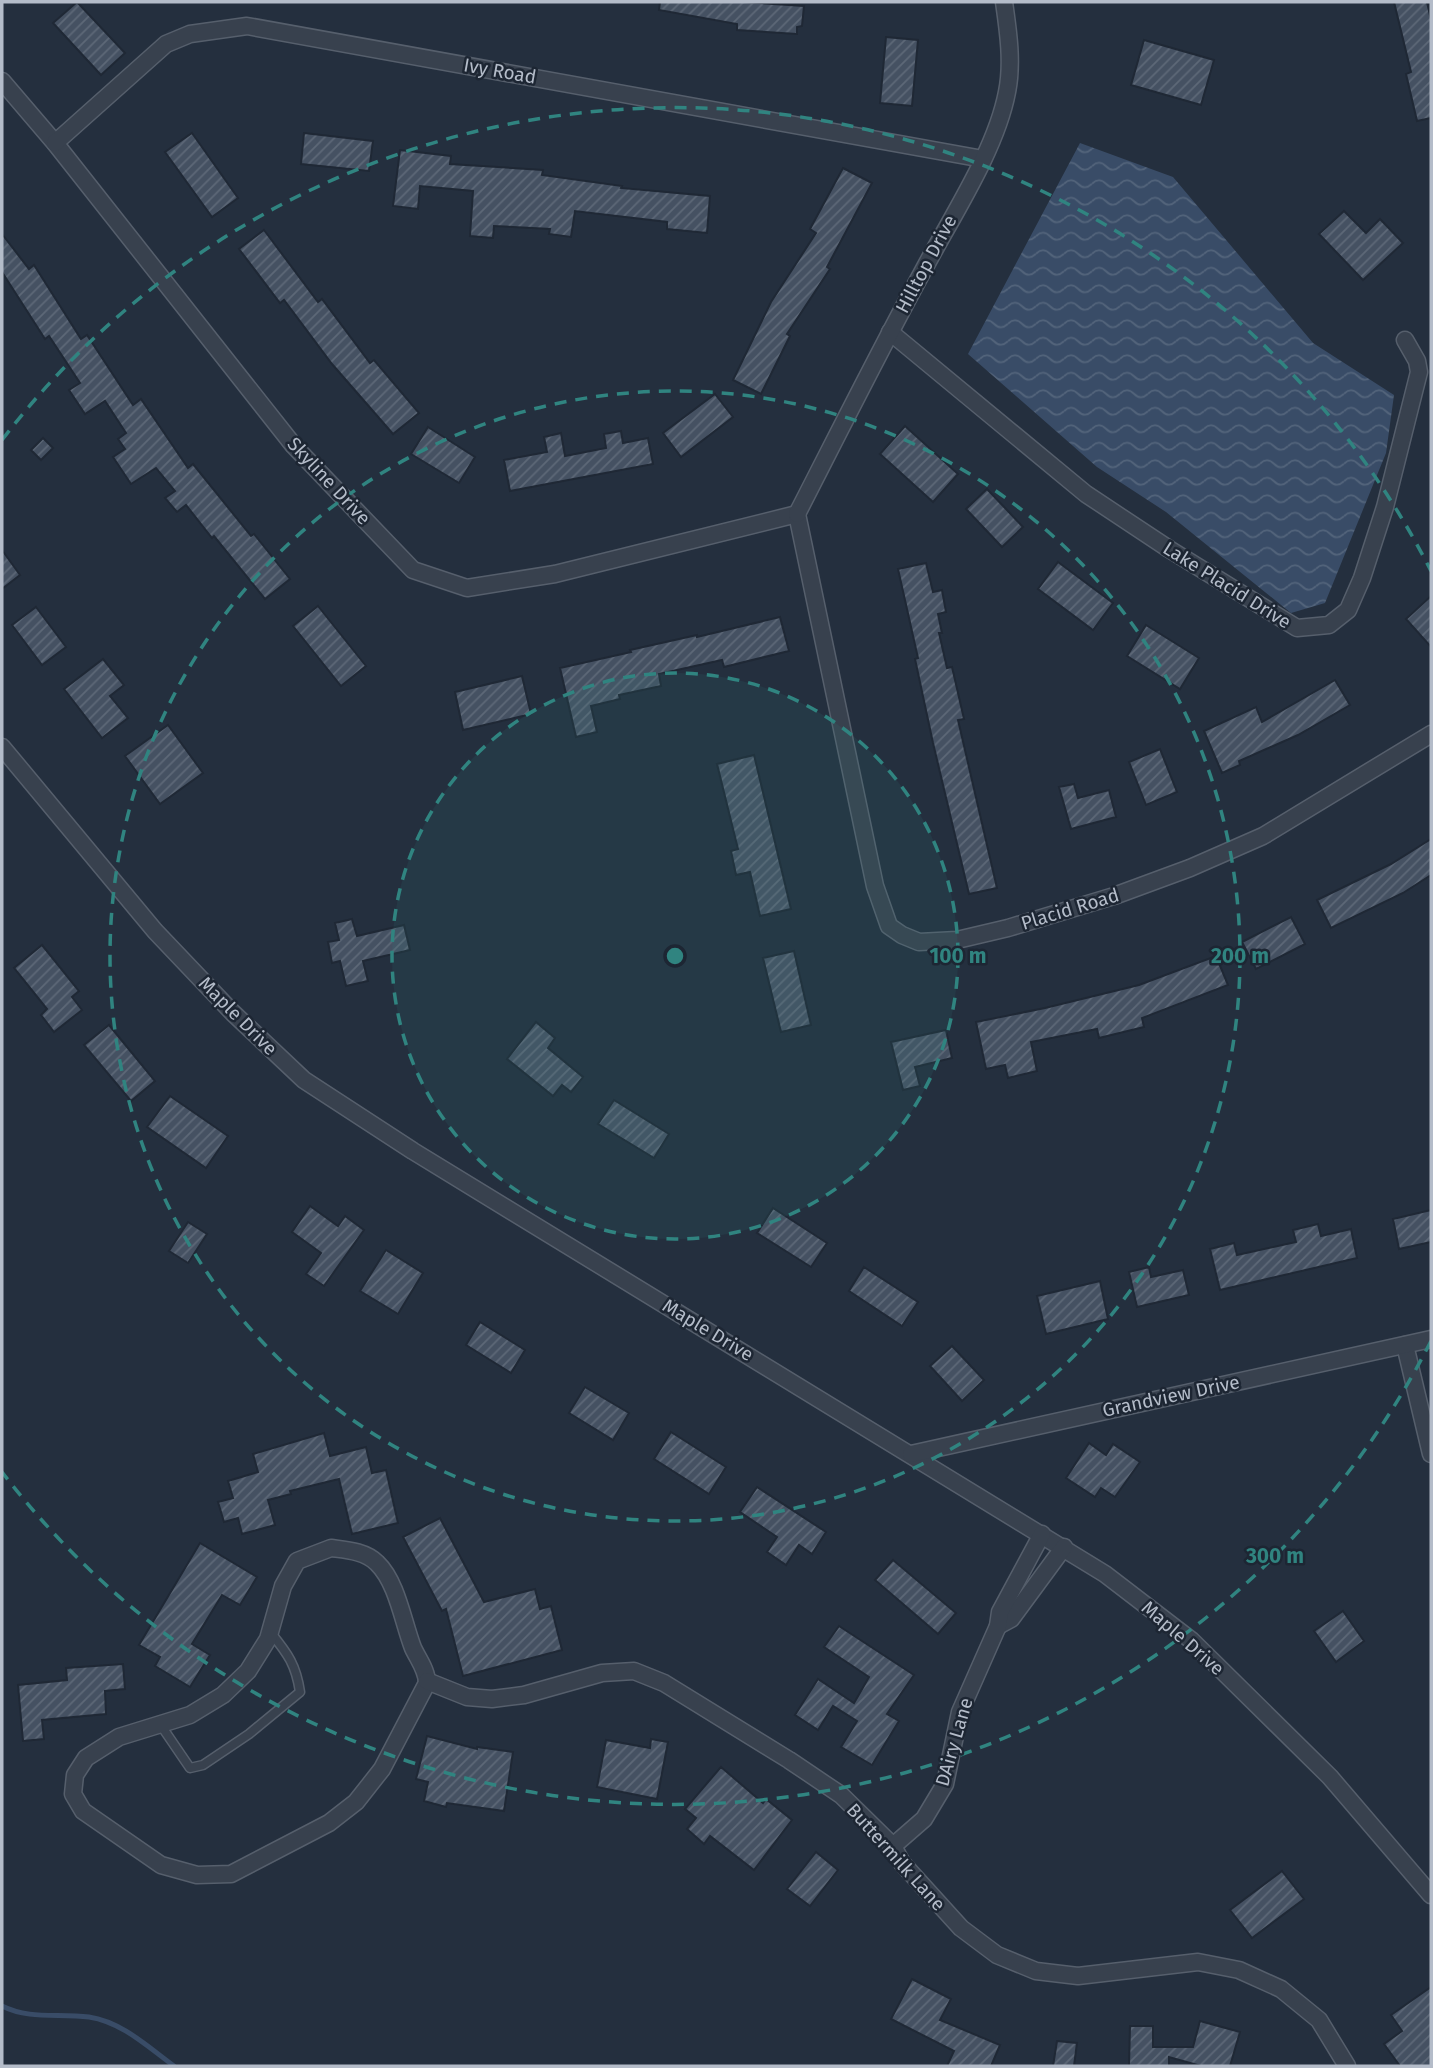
<svg xmlns="http://www.w3.org/2000/svg" width="1433" height="2068" font-family="'Fira Sans',sans-serif">
  <defs>
    <pattern id="water-waves" width="16" height="10" patternUnits="userSpaceOnUse" patternTransform="scale(1.75)"><rect width="16" height="10" fill="#394c67"/><path d="M0 5q4-4 8 0t8 0" fill="none" stroke="#53647b"/></pattern>
    <pattern id="building-hatch" width="6" height="6" patternUnits="userSpaceOnUse" patternTransform="scale(1.75)"><rect width="6" height="6" fill="#455162"/><path d="M-1 1l2-2M0 6l6-6M5 7l2-2" fill="none" stroke="#5d6877"/></pattern>
  </defs>
  <rect width="100%" height="100%" fill="#242f3e"/>
  <!-- water -->
  <path fill="url(#water-waves)" d="M 1080,143 L 1173,177 L 1313,343 L 1394,395 L 1386,453 L 1325,603 L 1291,613 L 1166,512 L 1097,467 L 968,354 Z"/>
  <g fill="none" stroke-linecap="round" stroke-linejoin="round">
    <!-- stream -->
    <path stroke="#394c67" stroke-width="5" d="M 2,2006 C 30,2020 58,2013 89,2017 C 122,2022 148,2047 174,2066"/>
  </g>
  <!-- building -->
  <g fill="url(#building-hatch)" stroke="#1f2835" stroke-width="2">
    <path d="M 77,2 L 125,53 L 101,75 L 53,23 Z"/>
    <path d="M 660,2 L 745,2 L 804,6 L 802,26 L 797,27 L 797,34 L 737,30 L 737,24 L 659,10 Z"/>
    <path d="M 1394,2 L 1427,2 L 1431,20 L 1431,118 L 1417,121 L 1406,74 L 1411,72 Z"/>
    <path d="M 886,37 L 918,40 L 912,106 L 880,103 Z"/>
    <path d="M 1144,40 L 1214,60 L 1201,105 L 1131,85 Z"/>
    <path d="M 192,133 L 238,198 L 212,217 L 165,152 Z"/>
    <path d="M 304,133 L 373,141 L 369,171 L 301,164 Z"/>
    <path d="M 400,150 L 451,156 L 450,164 L 543,170 L 542,175 L 622,186 L 621,188 L 710,196 L 707,233 L 667,229 L 667,222 L 575,211 L 571,237 L 549,234 L 550,229 L 494,226 L 493,238 L 470,236 L 473,191 L 420,186 L 418,209 L 393,206 Z"/>
    <path d="M 843,168 L 872,183 L 827,267 L 830,269 L 787,334 L 790,336 L 761,394 L 733,380 L 771,302 L 816,233 L 810,229 Z"/>
    <path d="M 1344,211 L 1366,233 L 1380,219 L 1403,243 L 1363,280 L 1319,234 Z"/>
    <path d="M 264,230 L 318,302 L 322,299 L 370,363 L 374,360 L 419,413 L 393,434 L 332,364 L 284,300 L 280,303 L 239,249 Z"/>
    <path d="M 2,234 L 29,269 L 34,265 L 81,339 L 87,335 L 133,405 L 141,399 L 188,468 L 193,464 L 251,536 L 254,534 L 290,579 L 265,599 L 214,536 L 212,538 L 186,505 L 177,512 L 165,498 L 175,491 L 156,468 L 131,484 L 113,457 L 125,449 L 118,439 L 126,433 L 105,401 L 85,414 L 69,390 L 80,383 L 49,336 L 45,339 L 2,272 Z"/>
    <path d="M 715,394 L 733,417 L 681,457 L 663,433 Z"/>
    <path d="M 905,426 L 958,474 L 933,502 L 880,454 Z"/>
    <path d="M 428,427 L 475,457 L 459,483 L 411,454 Z"/>
    <path d="M 621,431 L 623,443 L 648,438 L 653,464 L 510,491 L 504,460 L 547,452 L 544,437 L 561,433 L 565,456 L 606,448 L 604,434 Z"/>
    <path d="M 43,438 L 53,448 L 41,460 L 31,450 Z"/>
    <path d="M 987,489 L 1023,527 L 1002,547 L 966,509 Z"/>
    <path d="M 2,550 L 20,575 L 2,589 Z"/>
    <path d="M 1058,562 L 1113,603 L 1093,630 L 1038,589 Z"/>
    <path d="M 926,563 L 933,592 L 942,590 L 946,612 L 938,614 L 942,633 L 939,633 L 947,668 L 952,667 L 964,719 L 958,720 L 997,888 L 969,894 L 933,743 L 915,659 L 918,658 L 898,569 Z"/>
    <path d="M 1431,596 L 1431,647 L 1406,619 Z"/>
    <path d="M 318,606 L 366,666 L 341,686 L 293,626 Z"/>
    <path d="M 36,607 L 66,647 L 42,665 L 12,625 Z"/>
    <path d="M 780,617 L 789,651 L 724,667 L 722,660 L 659,674 L 661,686 L 619,695 L 620,699 L 591,706 L 597,732 L 576,737 L 560,668 L 631,652 L 630,650 L 697,635 L 697,637 Z"/>
    <path d="M 1146,625 L 1199,658 L 1180,689 L 1127,656 Z"/>
    <path d="M 103,659 L 124,685 L 110,696 L 128,718 L 102,738 L 64,689 Z"/>
    <path d="M 522,676 L 531,714 L 463,730 L 455,692 Z"/>
    <path d="M 1335,680 L 1350,705 L 1298,735 L 1239,761 L 1240,765 L 1222,773 L 1204,731 L 1256,707 L 1262,722 Z"/>
    <path d="M 168,725 L 203,773 L 160,804 L 125,756 Z"/>
    <path d="M 1160,749 L 1177,792 L 1146,805 L 1129,762 Z"/>
    <path d="M 754,755 L 791,909 L 760,916 L 750,872 L 736,875 L 731,851 L 738,849 L 717,764 Z"/>
    <path d="M 1074,784 L 1078,798 L 1109,790 L 1116,817 L 1071,829 L 1059,787 Z"/>
    <path d="M 1431,839 L 1431,875 L 1403,893 L 1331,928 L 1317,900 L 1391,864 Z"/>
    <path d="M 1291,917 L 1305,944 L 1256,969 L 1242,942 Z"/>
    <path d="M 352,919 L 357,936 L 404,925 L 410,950 L 363,961 L 368,981 L 346,986 L 340,961 L 332,963 L 328,942 L 339,940 L 335,923 Z"/>
    <path d="M 42,945 L 79,991 L 72,997 L 82,1010 L 54,1032 L 41,1015 L 47,1009 L 14,968 Z"/>
    <path d="M 794,951 L 811,1025 L 781,1032 L 763,958 Z"/>
    <path d="M 1216,956 L 1228,985 L 1142,1018 L 1144,1027 L 1099,1038 L 1097,1029 L 1031,1042 L 1037,1071 L 1008,1078 L 1005,1065 L 986,1069 L 976,1022 L 1045,1008 L 1139,985 Z"/>
    <path d="M 536,1022 L 555,1038 L 548,1048 L 583,1077 L 571,1092 L 562,1085 L 553,1096 L 507,1059 Z"/>
    <path d="M 109,1025 L 155,1081 L 131,1101 L 84,1045 Z"/>
    <path d="M 946,1030 L 952,1058 L 915,1067 L 920,1086 L 903,1090 L 891,1042 Z"/>
    <path d="M 170,1096 L 228,1136 L 206,1168 L 147,1127 Z"/>
    <path d="M 614,1100 L 669,1134 L 654,1158 L 598,1124 Z"/>
    <path d="M 310,1206 L 338,1226 L 345,1216 L 364,1230 L 324,1286 L 306,1274 L 321,1253 L 292,1232 Z"/>
    <path d="M 773,1208 L 827,1243 L 811,1267 L 757,1233 Z"/>
    <path d="M 1431,1210 L 1431,1242 L 1399,1249 L 1393,1219 Z"/>
    <path d="M 188,1222 L 207,1234 L 188,1263 L 169,1251 Z"/>
    <path d="M 1318,1224 L 1321,1236 L 1351,1229 L 1357,1258 L 1220,1290 L 1210,1249 L 1234,1243 L 1237,1255 L 1296,1242 L 1293,1230 Z"/>
    <path d="M 386,1250 L 423,1273 L 398,1314 L 360,1291 Z"/>
    <path d="M 864,1267 L 918,1302 L 902,1326 L 849,1291 Z"/>
    <path d="M 1149,1267 L 1151,1277 L 1183,1270 L 1189,1295 L 1137,1307 L 1129,1272 Z"/>
    <path d="M 1100,1281 L 1108,1319 L 1046,1334 L 1037,1296 Z"/>
    <path d="M 480,1322 L 525,1350 L 511,1373 L 466,1345 Z"/>
    <path d="M 952,1346 L 984,1380 L 962,1401 L 930,1366 Z"/>
    <path d="M 585,1387 L 629,1413 L 613,1440 L 569,1413 Z"/>
    <path d="M 671,1432 L 726,1467 L 709,1494 L 654,1459 Z"/>
    <path d="M 324,1433 L 330,1456 L 366,1447 L 372,1473 L 386,1470 L 398,1523 L 352,1534 L 339,1479 L 290,1491 L 291,1494 L 268,1500 L 275,1525 L 242,1534 L 238,1518 L 224,1522 L 218,1502 L 233,1498 L 228,1481 L 258,1472 L 253,1454 Z"/>
    <path d="M 1089,1443 L 1106,1455 L 1113,1444 L 1140,1462 L 1115,1497 L 1101,1488 L 1095,1497 L 1066,1478 Z"/>
    <path d="M 757,1487 L 826,1532 L 812,1554 L 799,1545 L 786,1565 L 767,1552 L 777,1537 L 740,1512 Z"/>
    <path d="M 440,1518 L 484,1602 L 535,1589 L 540,1609 L 551,1606 L 562,1650 L 463,1676 L 446,1609 L 442,1611 L 403,1537 Z"/>
    <path d="M 200,1543 L 257,1577 L 240,1605 L 222,1595 L 192,1644 L 210,1655 L 190,1687 L 155,1666 L 160,1657 L 139,1645 Z"/>
    <path d="M 893,1560 L 956,1613 L 938,1634 L 875,1580 Z"/>
    <path d="M 1343,1611 L 1364,1641 L 1336,1662 L 1314,1631 Z"/>
    <path d="M 839,1626 L 914,1675 L 887,1714 L 899,1721 L 872,1765 L 841,1747 L 857,1721 L 833,1706 L 818,1730 L 795,1715 L 818,1679 L 854,1703 L 869,1677 L 824,1647 Z"/>
    <path d="M 123,1664 L 125,1689 L 105,1691 L 106,1714 L 42,1720 L 44,1739 L 23,1741 L 18,1685 L 67,1680 L 66,1668 Z"/>
    <path d="M 427,1736 L 477,1749 L 477,1747 L 513,1752 L 504,1811 L 447,1803 L 446,1807 L 424,1801 L 428,1782 L 416,1779 Z"/>
    <path d="M 651,1739 L 668,1742 L 657,1799 L 597,1787 L 606,1740 L 650,1748 Z"/>
    <path d="M 721,1767 L 763,1803 L 766,1799 L 792,1820 L 754,1870 L 710,1836 L 704,1844 L 687,1829 L 696,1818 L 685,1809 Z"/>
    <path d="M 816,1852 L 838,1870 L 810,1906 L 787,1889 Z"/>
    <path d="M 1282,1871 L 1304,1899 L 1252,1938 L 1230,1910 Z"/>
    <path d="M 912,1979 L 951,1999 L 940,2020 L 1000,2045 L 991,2066 L 947,2066 L 954,2051 L 891,2019 Z"/>
    <path d="M 1431,1987 L 1431,2066 L 1400,2066 L 1384,2044 L 1402,2031 L 1391,2015 Z"/>
    <path d="M 1200,2021 L 1240,2032 L 1230,2066 L 1201,2066 L 1169,2057 L 1169,2066 L 1129,2066 L 1130,2026 L 1153,2026 L 1153,2047 L 1193,2047 Z"/>
    <path d="M 1057,2041 L 1077,2043 L 1074,2066 L 1053,2066 Z"/>
  </g>
  <g fill="none" stroke-linecap="round" stroke-linejoin="round">
    <defs>
      <path id="service" d="M 160,1724 L 190,1768 L 203,1765 L 249,1734 L 300,1692 C 296,1665 288,1654 271,1633"/>
      <g id="minor">
        <path d="M 2,81 L 55,143 L 294,446 L 413,570 L 467,588 L 555,574 L 797,514"/>
        <path d="M 55,143 L 166,44 L 190,34 L 247,26 L 983,159"/>
        <path d="M 890,332 L 1086,494 L 1169,549 L 1297,628 L 1329,625 L 1348,610 L 1362,578 L 1385,507 L 1419,372 L 1417,361 L 1405,340"/>
        <path d="M 797,514 L 875,886 L 889,926 L 902,935 L 919,942 L 957,940 L 1008,928 L 1114,896 L 1190,868 L 1263,836 L 1431,734"/>
        <path d="M 797,514 C 839,432 880,350 924,269 C 952,216 996,150 1007,92 C 1013,63 1008,30 1004,2"/>
        <path d="M 2,747 L 155,931 L 233,1013 L 304,1080 L 413,1151 L 1105,1574 L 1191,1640 L 1330,1777 L 1431,1895"/>
        <path d="M 1405,1345 L 1431,1454"/>
        <path d="M 911,1454 L 1431,1339"/>
        <path d="M 331,1548 C 346,1550 365,1551 377,1563 C 397,1582 403,1622 413,1648 C 418,1659 427,1670 427,1683 L 382,1769 L 356,1802 L 329,1823 L 231,1874 L 197,1875 L 161,1865 L 83,1811 L 73,1794 L 75,1775 L 86,1758 L 119,1737 L 190,1715 L 223,1695 L 248,1671 L 268,1639 L 283,1586 L 297,1561 Z"/>
        <path d="M 998,1626 L 1011,1619 L 1064,1547"/>
        <path d="M 427,1681 L 467,1697 L 492,1699 L 524,1695 L 602,1673 L 634,1671 L 664,1683 L 789,1760 L 841,1795 L 893,1846 L 902,1863 L 961,1928 L 997,1955 L 1036,1971 L 1078,1976 L 1198,1962 L 1239,1970 L 1281,1989 L 1319,2020 L 1347,2066"/>
        <path d="M 893,1846 L 924,1819 L 945,1784 L 960,1712 L 998,1626 L 1000,1612 L 1042,1534"/>
      </g>
    </defs>
    <!-- service casing -->
    <use href="#service" stroke="#565f6c" stroke-width="11"/>
    <!-- minor casing -->
    <use href="#minor" stroke="#565f6c" stroke-width="19"/>
    <!-- service -->
    <use href="#service" stroke="#38414e" stroke-width="8"/>
    <!-- minor -->
    <use href="#minor" stroke="#38414e" stroke-width="16"/>
  </g>
  <!-- distance rings -->
  <circle cx="675" cy="956" r="283" fill="#308480" fill-opacity=".12"/>
  <g fill="none" stroke="#308480" stroke-width="3.5" stroke-dasharray="12 9">
    <circle cx="675" cy="956" r="283"/>
    <circle cx="675" cy="956" r="565"/>
    <path d="M1431 1341A848 848 0 0 1 2 1472M2 440A848 848 0 0 1 1431 571"/>
  </g>
  <g text-anchor="middle" dominant-baseline="central" stroke-width="5" stroke-linejoin="round" paint-order="stroke">
    <!-- street labels -->
    <g font-size="19" fill="#b4bcc9" stroke="#1d2633">
      <text transform="translate(500 71) rotate(10)">Ivy Road</text>
      <text transform="translate(926 264) rotate(-62)">Hilltop Drive</text>
      <text transform="translate(329 481) rotate(47)">Skyline Drive</text>
      <text transform="translate(1227 585) rotate(32)">Lake Placid Drive</text>
      <text transform="translate(1070 909) rotate(-17)">Placid Road</text>
      <text transform="translate(238 1016) rotate(45)">Maple Drive</text>
      <text transform="translate(708 1330) rotate(31)">Maple Drive</text>
      <text transform="translate(1171 1396) rotate(-12)">Grandview Drive</text>
      <text transform="translate(1183 1638) rotate(41)">Maple Drive</text>
      <text transform="translate(954 1742) rotate(-74)">DAiry Lane</text>
      <text transform="translate(896 1857) rotate(48)">Buttermilk Lane</text>
    </g>
  </g>
  <circle cx="675" cy="956" r="10" fill="#308480" stroke="#1d2633" stroke-width="3.5"/>
  <g font-size="21" text-anchor="middle" font-weight="bold" fill="#308480" stroke="#1d2633" stroke-width="5" stroke-linejoin="round" paint-order="stroke">
    <text x="958" y="963">100 m</text>
    <text x="1240" y="963">200 m</text>
    <text x="1275" y="1563">300 m</text>
  </g>
  <!-- border -->
  <rect width="1433" height="2068" fill="none" stroke="#b4bcc9" stroke-width="7"/>
</svg>
